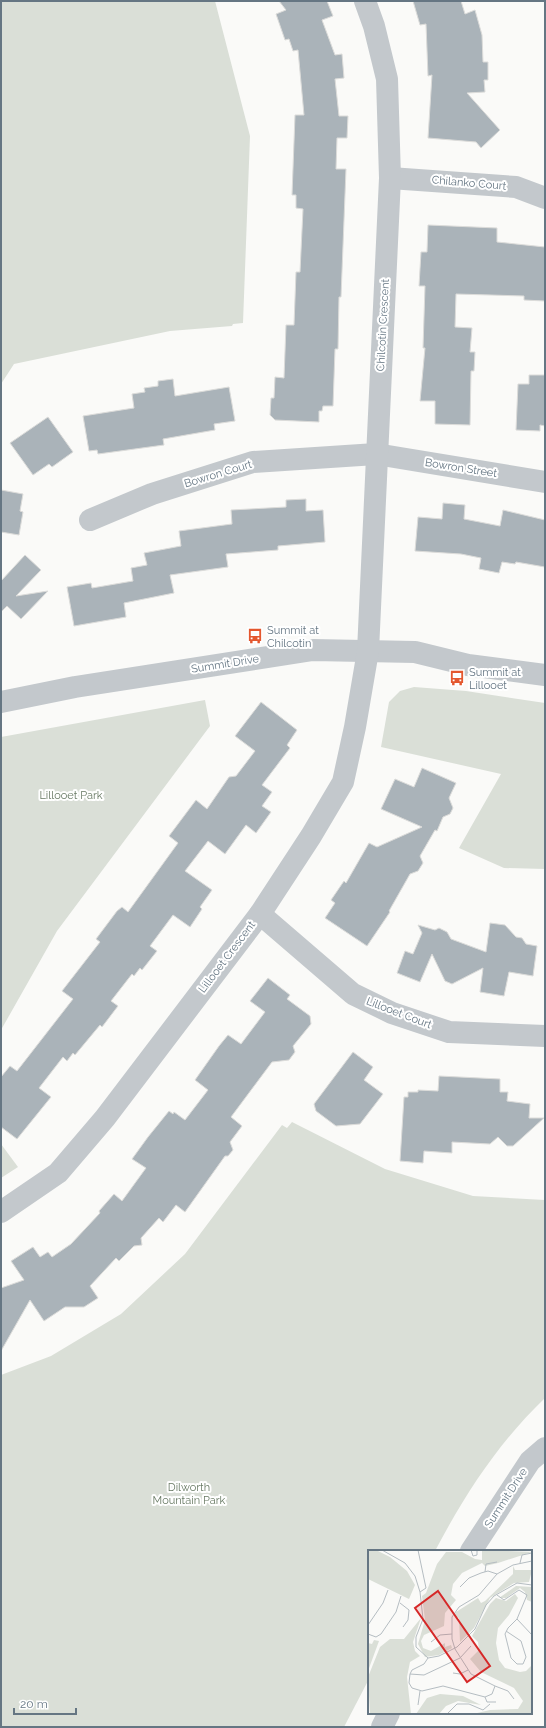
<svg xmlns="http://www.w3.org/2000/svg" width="546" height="1728" font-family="Raleway,sans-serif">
  <rect width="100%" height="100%" fill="#fafaf8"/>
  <!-- green -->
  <g fill="#dadfd7">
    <path d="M 1,1 L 215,1 L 250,136 L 243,323 L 233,324 L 232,326 L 170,331 L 14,364 L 1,384 Z"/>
    <path d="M 414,687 L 466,691 L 545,703 L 545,869 L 504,868 L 459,848 L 501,774 L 381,747 L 389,702 L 400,691 Z"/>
    <path d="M 205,700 L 210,726 L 57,931 L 1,1030 L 1,737 Z"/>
    <path d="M 292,1122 L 385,1169 L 473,1196 L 545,1200 L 545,1398 C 499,1442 465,1494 435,1551 L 369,1551 L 369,1679 L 344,1727 L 1,1727 L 1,1375 L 51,1356 L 121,1314 L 185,1254 L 282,1125 L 287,1128 Z"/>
    <path d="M 1,1144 L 18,1167 L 1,1178 Z"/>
  </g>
  <!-- building -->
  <g fill="#aab3b9" stroke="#dcdcda">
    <path d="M 279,1 L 327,1 L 333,16 L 322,20 L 335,55 L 342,54 L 344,78 L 335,79 L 339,116 L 348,116 L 347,138 L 337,138 L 336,169 L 346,169 L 341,297 L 339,297 L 338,349 L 335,349 L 333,406 L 323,406 L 322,411 L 319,411 L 319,422 L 275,420 L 270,415 L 271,398 L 274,398 L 275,377 L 284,378 L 286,325 L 294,325 L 296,272 L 300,272 L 303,209 L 296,208 L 296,195 L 292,195 L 295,115 L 304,115 L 298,50 L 293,51 L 289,39 L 285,40 L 276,14 L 286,10 Z"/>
    <path d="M 413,1 L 461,1 L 465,14 L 475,10 L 482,35 L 483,62 L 488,62 L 488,80 L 484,80 L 485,92 L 467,93 L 500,130 L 481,148 L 476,142 L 428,138 L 432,75 L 428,76 L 426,24 L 420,25 Z"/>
    <path d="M 428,225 L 497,228 L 497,242 L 545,247 L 545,301 L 524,300 L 524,296 L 456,294 L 455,327 L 472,328 L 470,352 L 475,352 L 474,371 L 471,371 L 470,425 L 435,424 L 435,401 L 420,401 L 425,348 L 423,348 L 425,286 L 419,286 L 421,252 L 427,252 Z"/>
    <path d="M 529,375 L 545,375 L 545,426 L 540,425 L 540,431 L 516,430 L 518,384 L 529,384 Z"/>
    <path d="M 173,379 L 175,396 L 229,387 L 235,421 L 214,424 L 215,430 L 163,439 L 164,445 L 98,454 L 97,450 L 89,451 L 83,416 L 134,408 L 132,394 L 145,392 L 144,388 L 158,386 L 158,381 Z"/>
    <path d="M 48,417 L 73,452 L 52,467 L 49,464 L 33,475 L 10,443 Z"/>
    <path d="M 1,490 L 23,494 L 20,511 L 23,512 L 19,535 L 1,532 Z"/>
    <path d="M 306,499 L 306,511 L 323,510 L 325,542 L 278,546 L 278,550 L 226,554 L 228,567 L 170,575 L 174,593 L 124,603 L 126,617 L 74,626 L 67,587 L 91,583 L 92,588 L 133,581 L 131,568 L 147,565 L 144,553 L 181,546 L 179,531 L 232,524 L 231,510 L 286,507 L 286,500 Z"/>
    <path d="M 443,503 L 465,505 L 464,519 L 500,526 L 503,510 L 545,520 L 545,567 L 516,562 L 515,564 L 502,562 L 499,573 L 479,569 L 481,558 L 461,554 L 415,551 L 418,517 L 442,519 Z"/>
    <path d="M 25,555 L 41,570 L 16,596 L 48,591 L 21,619 L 7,606 L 1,612 L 1,581 Z"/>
    <path d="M 261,702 L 297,730 L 287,745 L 290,748 L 262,785 L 272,792 L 262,806 L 271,812 L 256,833 L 246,825 L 225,854 L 208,841 L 185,871 L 212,890 L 200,907 L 202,909 L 190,927 L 173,915 L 150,946 L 157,951 L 142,970 L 140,968 L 134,976 L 132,974 L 111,1001 L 118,1006 L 102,1027 L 100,1025 L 75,1055 L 73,1053 L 67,1061 L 63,1057 L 39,1088 L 51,1097 L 17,1139 L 1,1127 L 1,1077 L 10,1066 L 17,1071 L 73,999 L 62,991 L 100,942 L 96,939 L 117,911 L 122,907 L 128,912 L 178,843 L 169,836 L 196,800 L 207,809 L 229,777 L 236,776 L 255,751 L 235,736 Z"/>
    <path d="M 422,768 L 456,783 L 449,798 L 453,808 L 450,814 L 443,817 L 437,831 L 435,830 L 420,856 L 423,863 L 418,871 L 410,874 L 389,911 L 390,912 L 367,946 L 325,918 L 335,903 L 331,900 L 344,881 L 346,883 L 369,843 L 377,847 L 422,827 L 381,809 L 395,779 L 414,787 Z"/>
    <path d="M 490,923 L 505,925 L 516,937 L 522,938 L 526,944 L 537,946 L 533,976 L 509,972 L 504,996 L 480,992 L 483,968 L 452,984 L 445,981 L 432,954 L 420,982 L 397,973 L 405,951 L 413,954 L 422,933 L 418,925 L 435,930 L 439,928 L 447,932 L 451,939 L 486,952 Z"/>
    <path d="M 268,978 L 290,995 L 287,999 L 310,1016 L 311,1024 L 293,1046 L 295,1052 L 289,1060 L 272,1062 L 231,1117 L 242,1126 L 230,1142 L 233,1150 L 228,1156 L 225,1156 L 185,1212 L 176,1205 L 163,1222 L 159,1218 L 141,1238 L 142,1245 L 134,1246 L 119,1261 L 116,1258 L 90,1286 L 98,1298 L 84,1307 L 65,1307 L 44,1321 L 30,1300 L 1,1351 L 1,1288 L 24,1280 L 11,1261 L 33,1247 L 40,1257 L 48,1252 L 52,1257 L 71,1244 L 100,1213 L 99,1211 L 114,1194 L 122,1201 L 146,1168 L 132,1159 L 148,1137 L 169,1111 L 173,1114 L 174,1112 L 185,1120 L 208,1090 L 195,1080 L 219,1046 L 228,1035 L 241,1044 L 265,1012 L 250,1001 Z"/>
    <path d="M 353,1052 L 373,1067 L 364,1080 L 383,1094 L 360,1124 L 336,1126 L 316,1111 L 314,1104 Z"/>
    <path d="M 439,1076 L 500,1079 L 500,1092 L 508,1092 L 507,1101 L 530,1104 L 529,1118 L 544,1118 L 513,1146 L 507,1146 L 498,1137 L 490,1144 L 452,1142 L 452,1153 L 424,1151 L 423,1163 L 400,1161 L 404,1097 L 408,1097 L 408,1092 L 418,1092 L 418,1090 L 438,1091 Z"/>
  </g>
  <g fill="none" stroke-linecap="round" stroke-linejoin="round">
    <!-- minor -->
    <g stroke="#c3c8cc" stroke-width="22">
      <path d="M 390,178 L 516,187 L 545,198"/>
      <path d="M 90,520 L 152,494 L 253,462 L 376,454 L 545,482"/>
      <path d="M 1,702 L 75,687 L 313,650 L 415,652 L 468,665 L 545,675"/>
      <path d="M 260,914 L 353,994 L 392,1013 L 449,1032 L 545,1036"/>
      <path d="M 1,1212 L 58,1173 L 105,1118 L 260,914 L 311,836 L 343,782 L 355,727 L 368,651 L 390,178 L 387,79 L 374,26 L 365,1"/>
      <path d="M 471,1551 L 530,1461 L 545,1448"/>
      <path d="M 382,1727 L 389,1713"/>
    </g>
  </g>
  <!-- icons -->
  <defs>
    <symbol id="bus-bare" viewBox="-9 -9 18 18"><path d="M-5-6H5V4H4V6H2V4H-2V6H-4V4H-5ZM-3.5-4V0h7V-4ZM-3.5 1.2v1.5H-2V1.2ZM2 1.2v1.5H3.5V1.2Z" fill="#e4572e" stroke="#fff" stroke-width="2.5" paint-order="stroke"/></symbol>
  </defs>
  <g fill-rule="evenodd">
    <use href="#bus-bare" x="244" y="625" width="22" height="22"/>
    <use href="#bus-bare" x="446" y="667" width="22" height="22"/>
  </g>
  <g text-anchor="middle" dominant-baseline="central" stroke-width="4" stroke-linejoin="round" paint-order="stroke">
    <!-- street labels -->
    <g font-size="11" fill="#657683" stroke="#fff">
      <text transform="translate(469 183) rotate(5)">Chilanko Court</text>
      <text transform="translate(383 325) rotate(-87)">Chilcotin Crescent</text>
      <text transform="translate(461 468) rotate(9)">Bowron Street</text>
      <text transform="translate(218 474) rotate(-17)">Bowron Court</text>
      <text transform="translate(225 664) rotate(-9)">Summit Drive</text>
      <text transform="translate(227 957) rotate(-53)">Lillooet Crescent</text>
      <text transform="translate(399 1013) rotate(21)">Lillooet Court</text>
      <text transform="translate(506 1498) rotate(-57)">Summit Drive</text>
    </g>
    <!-- poi labels -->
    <g font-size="11" fill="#657683" stroke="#fff" text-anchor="start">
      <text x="267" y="630">Summit at<tspan x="267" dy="13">Chilcotin</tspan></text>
      <text x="469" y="672">Summit at<tspan x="469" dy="13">Lillooet</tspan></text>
    </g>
    <!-- park labels -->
    <g font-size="11" fill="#687a64" stroke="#fff">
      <text x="71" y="795">Lillooet Park</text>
      <text x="189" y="1487">Dilworth<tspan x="189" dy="13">Mountain Park</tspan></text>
    </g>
  </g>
  <!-- overview -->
  <g transform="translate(368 1550)">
    <rect width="164" height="164" fill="#fafaf8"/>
    <path d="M 0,0 L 8,0 L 22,7 L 39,21 L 47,35 L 41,49 L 0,29 ZM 114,0 L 164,2 L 130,13 L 117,16 L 114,13 L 94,23 L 85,34 L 83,45 L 88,50 L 77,63 L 76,76 L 56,85 L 53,91 L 55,98 L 63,101 L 77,93 L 77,97 L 83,95 L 84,98 L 71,105 L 57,107 L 50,94 L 57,70 L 54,46 L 58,43 L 69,14 L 78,2 L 94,2 L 107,9 L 114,10 ZM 145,16 L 147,20 L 164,20 L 161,32 L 146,33 L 122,48 L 106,78 L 92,92 L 91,68 L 86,66 L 88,62 L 110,48 L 113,53 L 117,51 L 145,24 ZM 148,36 L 164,37 L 164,52 L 159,50 L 157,42 L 152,38 L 138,48 L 131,48 ZM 147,44 L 150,48 L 141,65 L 130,78 L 128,93 L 131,110 L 137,118 L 152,122 L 158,121 L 164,115 L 164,164 L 105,164 L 122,160 L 150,159 L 155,151 L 146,138 L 113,122 L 102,109 L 111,100 L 110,92 L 104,86 L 122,54 L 128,48 L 138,51 ZM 53,68 L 45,92 L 47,101 L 52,106 L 42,112 L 39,127 L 43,164 L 2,164 L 0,127 L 12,97 L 22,89 L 36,89 ZM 6,90 L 11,91 L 0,121 L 0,93 L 4,94 ZM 72,144 L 95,146 L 113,155 L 90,151 L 78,156 L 71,164 L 48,164 L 59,148 Z" fill="#dadfd7"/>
    <path fill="none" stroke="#b5bdc2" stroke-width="1" d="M 14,0 L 37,13 L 47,26 L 52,42 L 55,69 L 48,87 L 48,97 L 60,108 L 71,106 L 89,97 L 107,79 L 118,55 L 126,46 L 149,33 L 164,35M 50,0 L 58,38 L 52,42M 103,0 L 105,6 L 109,5 L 109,0M 152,13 L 154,5 L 164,3M 117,22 L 118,14 L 129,12M 92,37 L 101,28 L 113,23 L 120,21 L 129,24M 129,45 L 136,50 L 151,40 L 159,45 L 149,69 L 140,78 L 137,84 L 143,108 L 149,114 L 155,114 L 158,107 L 153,91 L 138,81M 32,53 L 41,60 L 40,70 L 35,77M 149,69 L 164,85M 0,75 L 15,53 L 20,40M 0,84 L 8,87 L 13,84 L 28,62 L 33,46M 63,92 L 72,85 L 84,84M 60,108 L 56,114 L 44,120 L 42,124 L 41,133 L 44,138 L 54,141 L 75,136 L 117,147 L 124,144 L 127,136 L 103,124 L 87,99 L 84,89 L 84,67 L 91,57 L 111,45 L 129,24 L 145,15 L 164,11M 85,123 L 92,124 L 100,120M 42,124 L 56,125 L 92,108 L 103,96M 127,136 L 140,141 L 146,149M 117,147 L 119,152 L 128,152M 50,155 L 52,141M 79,164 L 89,154 L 101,154 L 115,160 L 122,154"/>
    <path fill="#d62828" fill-opacity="0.15" stroke="#d62828" stroke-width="2" d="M 70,41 L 122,116 L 99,132 L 47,58 Z"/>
    <rect width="164" height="164" fill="none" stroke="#657683" stroke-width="2"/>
  </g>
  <!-- border -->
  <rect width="546" height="1728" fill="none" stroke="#657683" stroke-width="4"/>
  <!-- scale -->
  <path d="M14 1708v6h62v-6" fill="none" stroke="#657683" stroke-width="2"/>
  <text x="20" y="1708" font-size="12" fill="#657683" stroke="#ffffff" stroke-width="3" paint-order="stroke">20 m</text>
</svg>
